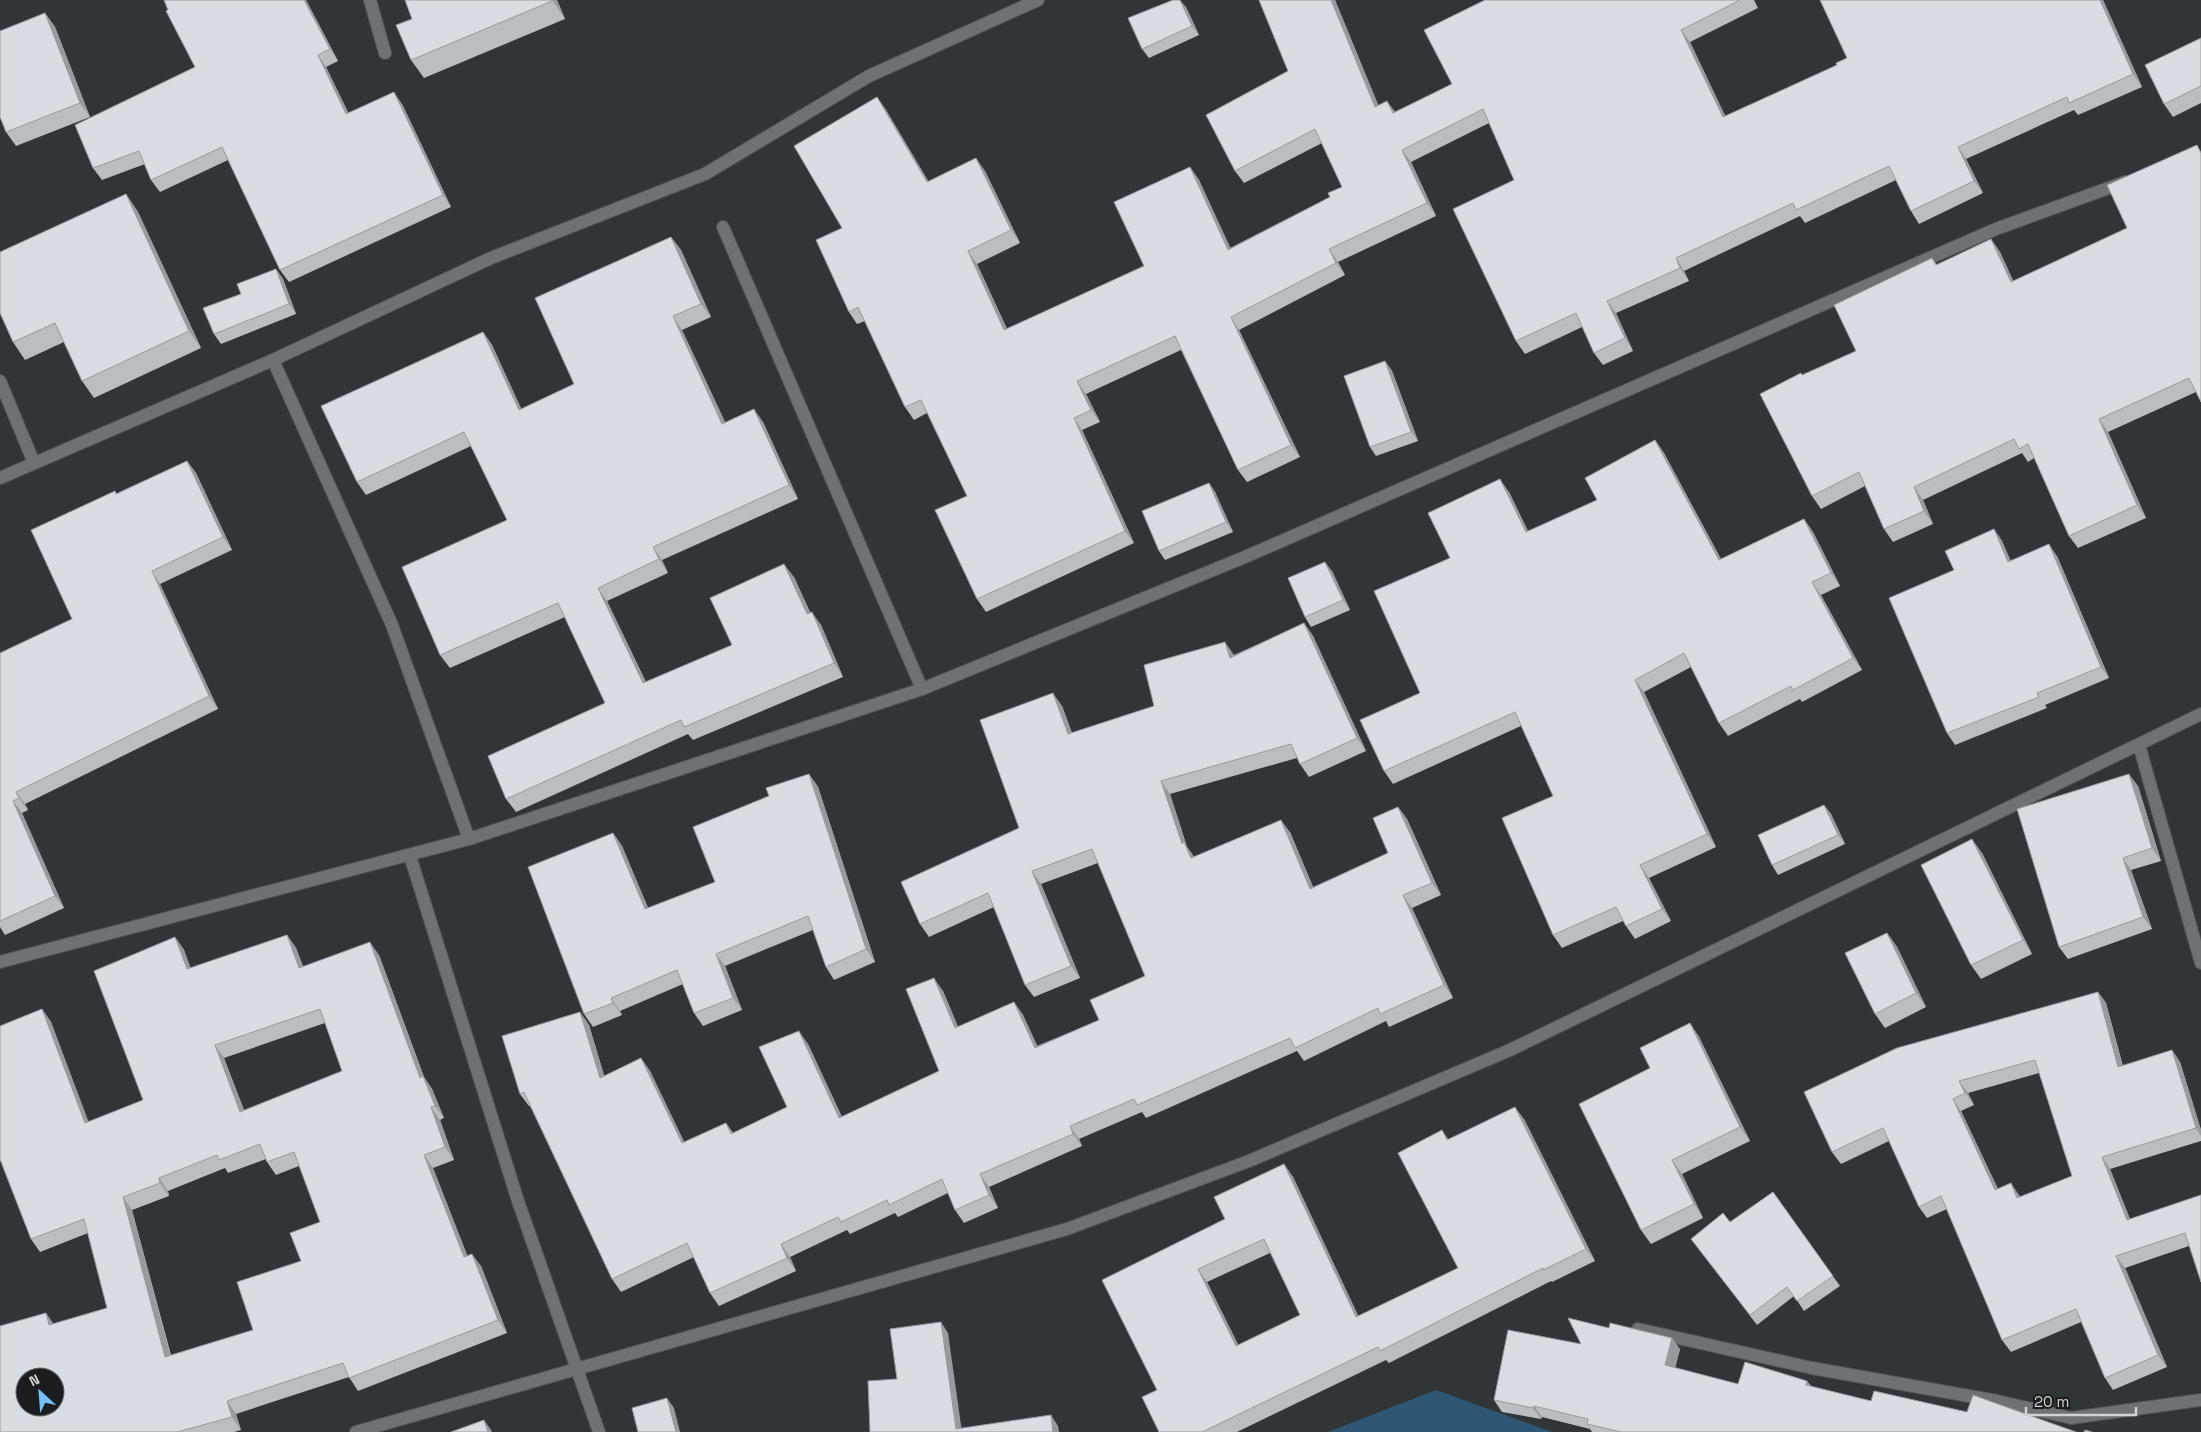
<svg xmlns="http://www.w3.org/2000/svg" width="2201" height="1432" font-family="'Space Grotesk',sans-serif">
  <rect width="100%" height="100%" fill="#303538"/>
  <!-- green -->
  <path fill="#2f5773" d="M 1436,1390 L 1552,1432 L 1328,1432 Z"/>
  <g fill="none" stroke-linecap="round" stroke-linejoin="round">
    <defs>
      <g id="street">
        <path d="M 370,0 L 385,53"/>
        <path d="M 723,227 L 922,689"/>
        <path d="M 273,360 L 392,625 L 469,839"/>
        <path d="M 0,381 L 34,463"/>
        <path d="M 0,478 L 273,360 L 491,258 L 705,174 L 869,76 L 1038,0"/>
        <path d="M 2139,745 L 2201,963"/>
        <path d="M 410,856 L 518,1201 L 599,1432"/>
        <path d="M 0,962 L 469,839 L 922,689 L 1245,557 L 1996,229 L 2125,182"/>
        <path d="M 1638,1329 L 1812,1368 L 1997,1401 L 2071,1418 L 2201,1400"/>
        <path d="M 356,1432 L 1067,1229 L 1249,1161 L 1510,1050 L 2201,714"/>
      </g>
    </defs>
    <!-- street casing -->
    <use href="#street" stroke="#4f5356" stroke-width="14"/>
    <!-- street -->
    <use href="#street" stroke="#6c7276" stroke-width="12"/>
  </g>
  <!-- wall -->
  <g fill="#b9bec2" fill-rule="evenodd">
    <path d="M 306,0 L 338,61 L 326,67 L 348,113 L 402,104 L 451,207 L 289,282 L 280,270 L 228,160 L 160,192 L 151,180 L 145,164 L 102,180 L 93,168 L 195,67 L 168,10 Z"/>
    <path d="M 405,0 L 557,0 L 565,19 L 424,78 L 411,60 L 412,19 Z"/>
    <path d="M 1259,0 L 1335,0 L 1378,105 L 1396,112 L 1452,84 L 1485,0 L 1754,0 L 1758,8 L 1690,42 L 1725,116 L 2103,0 L 2142,87 L 2078,115 L 2074,110 L 1966,159 L 1983,193 L 1919,224 L 1911,211 L 1896,180 L 1805,223 L 1800,216 L 1684,271 L 1689,281 L 1616,313 L 1633,351 L 1603,365 L 1594,353 L 1582,327 L 1525,354 L 1516,341 L 1514,180 L 1489,123 L 1411,162 L 1436,216 L 1338,262 L 1345,275 L 1239,330 L 1300,457 L 1247,482 L 1238,470 L 1181,350 L 1086,394 L 1100,422 L 1082,430 L 1134,543 L 986,612 L 977,599 L 967,496 L 927,413 L 914,420 L 905,407 L 865,321 L 857,324 L 849,312 L 842,228 L 877,97 L 886,110 L 928,181 L 985,171 L 1020,243 L 977,264 L 1007,329 L 1144,266 L 1190,167 L 1199,180 L 1230,248 L 1330,197 L 1342,187 L 1322,143 L 1244,183 L 1235,171 L 1288,71 Z"/>
    <path d="M 1186,7 L 1199,35 L 1149,58 L 1142,49 Z"/>
    <path d="M 45,13 L 55,27 L 90,117 L 16,146 L 6,132 Z"/>
    <path d="M 2201,38 L 2201,103 L 2173,117 L 2164,104 Z"/>
    <path d="M 2197,145 L 2196,392 L 2108,432 L 2146,518 L 2078,548 L 2069,536 L 2034,458 L 2028,462 L 2022,453 L 1923,500 L 1933,524 L 1893,542 L 1884,529 L 1865,486 L 1821,509 L 1812,496 L 1856,351 L 1932,258 L 1937,265 L 1991,239 L 2000,252 L 2013,281 L 2127,228 Z"/>
    <path d="M 126,194 L 138,212 L 201,348 L 94,398 L 82,381 L 64,342 L 25,360 L 13,342 Z"/>
    <path d="M 671,237 L 681,250 L 711,317 L 682,330 L 725,422 L 763,422 L 798,499 L 662,560 L 668,573 L 607,601 L 646,682 L 732,645 L 794,577 L 810,612 L 821,625 L 843,677 L 693,740 L 688,734 L 516,812 L 506,799 L 605,703 L 565,617 L 450,668 L 440,655 L 507,520 L 471,446 L 366,495 L 357,482 L 483,332 L 492,345 L 521,409 L 574,384 Z"/>
    <path d="M 276,269 L 283,279 L 296,314 L 221,344 L 214,334 Z"/>
    <path d="M 1385,361 L 1392,371 L 1418,441 L 1376,456 L 1370,447 Z"/>
    <path d="M 1655,440 L 1664,453 L 1721,559 L 1804,519 L 1813,532 L 1840,586 L 1821,595 L 1862,670 L 1802,702 L 1800,699 L 1728,736 L 1719,723 L 1691,667 L 1644,692 L 1716,847 L 1649,878 L 1671,921 L 1635,939 L 1626,926 L 1623,921 L 1562,948 L 1553,935 L 1553,796 L 1521,726 L 1393,784 L 1384,771 L 1420,693 L 1450,558 L 1509,492 L 1528,531 L 1597,500 Z"/>
    <path d="M 187,461 L 196,473 L 232,550 L 160,584 L 218,709 L 25,804 L 28,810 L 22,813 L 64,908 L 5,935 L 0,927 L 0,653 L 72,619 L 115,491 L 117,494 Z"/>
    <path d="M 1209,483 L 1215,492 L 1233,532 L 1165,560 L 1159,551 Z"/>
    <path d="M 1994,529 L 2002,541 L 2010,560 L 2057,556 L 2109,678 L 2045,705 L 2047,708 L 1955,745 L 1947,733 L 1954,570 Z"/>
    <path d="M 1332,571 L 1350,610 L 1311,627 L 1305,617 Z"/>
    <path d="M 1304,623 L 1313,636 L 1366,751 L 1309,777 L 1300,764 L 1297,758 L 1170,794 L 1187,847 L 1194,857 L 1290,832 L 1313,887 L 1388,853 L 1398,807 L 1407,819 L 1441,895 L 1412,908 L 1453,998 L 1389,1027 L 1386,1021 L 1304,1061 L 1297,1051 L 1146,1118 L 1142,1112 L 1079,1139 L 1082,1146 L 989,1187 L 998,1208 L 964,1223 L 955,1210 L 948,1193 L 898,1217 L 895,1213 L 850,1234 L 847,1230 L 790,1257 L 796,1271 L 719,1306 L 710,1293 L 694,1257 L 621,1292 L 612,1279 L 530,1106 L 529,1106 L 520,1094 L 580,1012 L 589,1025 L 604,1076 L 641,1058 L 650,1071 L 684,1142 L 726,1123 L 733,1133 L 787,1107 L 808,1044 L 842,1117 L 939,1071 L 943,991 L 958,1027 L 1014,1002 L 1023,1015 L 1037,1046 L 1099,1020 L 1145,976 L 1098,863 L 1041,884 L 1080,978 L 1034,997 L 1025,985 L 994,907 L 929,937 L 920,924 L 1019,828 L 1062,706 L 1072,733 L 1154,706 L 1234,655 Z"/>
    <path d="M 809,774 L 818,787 L 875,962 L 834,980 L 826,967 L 813,930 L 725,966 L 742,1010 L 703,1026 L 694,1013 L 683,984 L 620,1011 L 622,1015 L 593,1027 L 584,1014 L 613,833 L 622,846 L 648,908 L 715,882 L 769,796 Z"/>
    <path d="M 2138,786 L 2161,861 L 2131,870 L 2152,929 L 2068,959 L 2059,947 Z"/>
    <path d="M 1824,805 L 1831,814 L 1845,844 L 1778,875 L 1772,865 Z"/>
    <path d="M 1982,853 L 2032,954 L 1981,979 L 1971,965 Z"/>
    <path d="M 1887,933 L 1897,947 L 1926,1007 L 1885,1028 L 1875,1014 Z"/>
    <path d="M 287,935 L 296,948 L 303,966 L 379,955 L 424,1077 L 432,1089 L 444,1118 L 440,1120 L 454,1160 L 433,1168 L 467,1255 L 481,1266 L 507,1333 L 358,1391 L 349,1377 L 236,1414 L 241,1430 L 234,1432 L 0,1432 L 46,1313 L 53,1324 L 107,1308 L 88,1233 L 40,1252 L 31,1239 L 0,1160 L 0,1026 L 42,1009 L 51,1022 L 88,1122 L 143,1100 L 175,937 L 184,950 L 190,968 ZM 325,1023 L 342,1071 L 244,1110 L 224,1058 ZM 266,1159 L 267,1162 L 276,1175 L 299,1166 L 320,1222 L 301,1261 L 253,1330 L 171,1355 L 132,1210 L 169,1196 L 168,1191 L 225,1168 L 228,1173 Z"/>
    <path d="M 2098,992 L 2106,1003 L 2123,1066 L 2172,1050 L 2180,1062 L 2201,1130 L 2201,1141 L 2110,1169 L 2130,1219 L 2201,1195 L 2189,1246 L 2125,1268 L 2167,1367 L 2113,1390 L 2105,1378 L 2081,1322 L 2011,1352 L 2002,1340 L 1947,1209 L 1927,1218 L 1919,1207 L 1889,1141 L 1841,1164 L 1832,1152 ZM 2039,1073 L 2072,1176 L 2020,1197 L 2019,1195 L 1998,1189 L 1961,1111 L 1974,1105 L 1968,1093 Z"/>
    <path d="M 1690,1023 L 1699,1037 L 1750,1141 L 1682,1174 L 1703,1218 L 1651,1244 L 1641,1230 L 1650,1068 Z"/>
    <path d="M 1524,1119 L 1595,1261 L 1552,1282 L 1551,1281 L 1389,1363 L 1386,1360 L 1237,1432 L 1159,1432 L 1157,1390 L 1102,1280 L 1225,1219 L 1284,1164 L 1293,1177 L 1358,1316 L 1458,1268 L 1442,1130 L 1448,1139 ZM 1270,1253 L 1300,1315 L 1238,1345 L 1207,1282 Z"/>
    <path d="M 1773,1192 L 1840,1286 L 1804,1311 L 1794,1296 L 1757,1325 L 1691,1239 L 1730,1222 Z"/>
    <path d="M 1609,1328 L 1680,1349 L 1675,1368 L 1738,1384 L 1807,1381 L 1812,1387 L 1871,1401 L 1967,1412 L 2076,1432 L 1592,1432 L 1590,1429 L 1542,1417 L 1541,1419 L 1502,1412 L 1494,1400 L 1581,1344 Z"/>
  </g>
  <!-- shaded-wall -->
  <g fill="#969b9e">
    <path d="M 304,0 L 306,0 L 338,61 L 330,49 Z"/>
    <path d="M 552,0 L 557,0 L 565,19 Z"/>
    <path d="M 1180,0 L 1186,7 L 1199,35 L 1192,26 Z"/>
    <path d="M 1331,0 L 1335,0 L 1384,119 L 1375,107 Z"/>
    <path d="M 2100,0 L 2103,0 L 2142,87 L 2133,74 Z"/>
    <path d="M 45,13 L 55,27 L 90,117 L 80,103 Z"/>
    <path d="M 1681,30 L 1690,42 L 1732,130 L 1723,117 Z"/>
    <path d="M 318,55 L 326,67 L 355,126 L 346,114 Z"/>
    <path d="M 394,92 L 402,104 L 451,207 L 443,195 Z"/>
    <path d="M 877,97 L 886,110 L 936,194 L 927,182 Z"/>
    <path d="M 1387,101 L 1396,113 L 1393,113 Z"/>
    <path d="M 1958,147 L 1966,159 L 1983,193 L 1974,181 Z"/>
    <path d="M 1402,150 L 1411,162 L 1436,216 L 1427,203 Z"/>
    <path d="M 976,158 L 985,171 L 1020,243 L 1011,230 Z"/>
    <path d="M 1190,167 L 1199,180 L 1237,262 L 1228,250 Z"/>
    <path d="M 126,194 L 138,212 L 201,348 L 189,331 Z"/>
    <path d="M 671,237 L 681,250 L 711,317 L 701,304 Z"/>
    <path d="M 1991,239 L 2000,252 L 2020,295 L 2011,282 Z"/>
    <path d="M 1329,249 L 1338,262 L 1345,275 L 1336,263 Z"/>
    <path d="M 968,251 L 977,264 L 1013,342 L 1004,330 Z"/>
    <path d="M 1676,258 L 1684,271 L 1689,281 L 1680,268 Z"/>
    <path d="M 276,269 L 283,279 L 296,314 L 289,304 Z"/>
    <path d="M 1607,301 L 1616,313 L 1633,351 L 1625,338 Z"/>
    <path d="M 673,316 L 682,330 L 732,437 L 722,424 Z"/>
    <path d="M 1231,317 L 1239,330 L 1300,457 L 1291,445 Z"/>
    <path d="M 483,332 L 492,345 L 528,423 L 519,410 Z"/>
    <path d="M 1385,361 L 1392,371 L 1418,441 L 1411,432 Z"/>
    <path d="M 1077,381 L 1086,394 L 1100,422 L 1091,410 Z"/>
    <path d="M 754,409 L 763,422 L 798,499 L 789,485 Z"/>
    <path d="M 1074,418 L 1082,430 L 1134,543 L 1125,531 Z"/>
    <path d="M 2099,419 L 2108,432 L 2146,518 L 2137,505 Z"/>
    <path d="M 1655,440 L 1664,453 L 1728,573 L 1719,560 Z"/>
    <path d="M 187,461 L 196,473 L 232,550 L 223,537 Z"/>
    <path d="M 1500,479 L 1509,492 L 1534,545 L 1526,532 Z"/>
    <path d="M 1209,483 L 1215,492 L 1233,532 L 1226,522 Z"/>
    <path d="M 1914,487 L 1923,500 L 1933,524 L 1924,511 Z"/>
    <path d="M 1804,519 L 1813,532 L 1840,586 L 1831,573 Z"/>
    <path d="M 1994,529 L 2002,541 L 2016,573 L 2008,562 Z"/>
    <path d="M 2049,544 L 2057,556 L 2109,678 L 2101,667 Z"/>
    <path d="M 653,547 L 662,560 L 668,573 L 659,559 Z"/>
    <path d="M 1325,562 L 1332,571 L 1350,610 L 1343,600 Z"/>
    <path d="M 784,564 L 794,577 L 816,627 L 807,614 Z"/>
    <path d="M 152,571 L 160,584 L 218,709 L 209,696 Z"/>
    <path d="M 1812,582 L 1821,595 L 1862,670 L 1853,658 Z"/>
    <path d="M 598,588 L 607,601 L 652,696 L 643,683 Z"/>
    <path d="M 812,612 L 821,625 L 843,677 L 834,663 Z"/>
    <path d="M 1304,623 L 1313,636 L 1366,751 L 1357,738 Z"/>
    <path d="M 1225,642 L 1234,655 L 1239,670 L 1230,658 Z"/>
    <path d="M 1635,680 L 1644,692 L 1716,847 L 1707,834 Z"/>
    <path d="M 1053,693 L 1062,706 L 1077,747 L 1068,734 Z"/>
    <path d="M 809,774 L 818,787 L 875,962 L 866,949 Z"/>
    <path d="M 2129,774 L 2138,786 L 2161,861 L 2152,848 Z"/>
    <path d="M 1161,781 L 1170,794 L 1187,847 L 1193,855 L 1200,871 L 1182,844 Z"/>
    <path d="M 16,792 L 25,804 L 28,810 L 19,798 Z"/>
    <path d="M 13,801 L 22,813 L 64,908 L 55,896 Z"/>
    <path d="M 1824,805 L 1831,814 L 1845,844 L 1838,835 Z"/>
    <path d="M 1398,807 L 1407,819 L 1441,895 L 1432,883 Z"/>
    <path d="M 1281,820 L 1290,832 L 1319,901 L 1310,889 Z"/>
    <path d="M 613,833 L 622,846 L 654,922 L 645,909 Z"/>
    <path d="M 1972,839 L 1982,853 L 2032,954 L 2023,940 Z"/>
    <path d="M 2123,858 L 2131,870 L 2152,929 L 2143,917 Z"/>
    <path d="M 1640,865 L 1649,878 L 1671,921 L 1662,909 Z"/>
    <path d="M 1032,871 L 1041,884 L 1080,978 L 1071,966 Z"/>
    <path d="M 1403,895 L 1412,908 L 1453,998 L 1444,985 Z"/>
    <path d="M 1887,933 L 1897,947 L 1926,1007 L 1916,993 Z"/>
    <path d="M 287,935 L 296,948 L 308,981 L 299,968 Z"/>
    <path d="M 175,937 L 184,950 L 196,982 L 187,969 Z"/>
    <path d="M 370,942 L 379,955 L 424,1077 L 432,1089 L 444,1118 L 435,1106 L 420,1078 Z"/>
    <path d="M 716,954 L 725,966 L 742,1010 L 733,998 Z"/>
    <path d="M 934,978 L 943,991 L 964,1041 L 955,1028 Z"/>
    <path d="M 2098,992 L 2106,1003 L 2126,1079 L 2118,1067 Z"/>
    <path d="M 611,998 L 620,1011 L 622,1015 L 613,1003 Z"/>
    <path d="M 1014,1002 L 1023,1015 L 1044,1060 L 1035,1048 Z"/>
    <path d="M 42,1009 L 51,1022 L 94,1136 L 85,1123 Z"/>
    <path d="M 580,1012 L 589,1025 L 609,1091 L 600,1078 Z"/>
    <path d="M 1690,1023 L 1699,1037 L 1750,1141 L 1740,1127 Z"/>
    <path d="M 799,1031 L 808,1044 L 848,1131 L 839,1118 Z"/>
    <path d="M 215,1045 L 224,1058 L 249,1125 L 240,1112 Z"/>
    <path d="M 2172,1050 L 2180,1062 L 2201,1130 L 2201,1136 L 2196,1128 Z"/>
    <path d="M 641,1058 L 650,1071 L 691,1156 L 682,1143 Z"/>
    <path d="M 1959,1081 L 1968,1093 L 1974,1105 L 1965,1093 Z"/>
    <path d="M 1953,1099 L 1961,1111 L 2004,1202 L 1995,1190 Z"/>
    <path d="M 431,1107 L 440,1120 L 454,1160 L 445,1147 Z"/>
    <path d="M 1515,1107 L 1524,1119 L 1595,1261 L 1586,1249 Z"/>
    <path d="M 1070,1126 L 1079,1139 L 1082,1146 L 1073,1134 Z"/>
    <path d="M 424,1155 L 433,1168 L 473,1270 L 464,1257 Z"/>
    <path d="M 2102,1157 L 2110,1169 L 2135,1232 L 2127,1220 Z"/>
    <path d="M 1672,1160 L 1682,1174 L 1703,1218 L 1694,1204 Z"/>
    <path d="M 1284,1164 L 1293,1177 L 1365,1330 L 1356,1317 Z"/>
    <path d="M 980,1174 L 989,1187 L 998,1208 L 989,1195 Z"/>
    <path d="M 159,1178 L 168,1191 L 169,1196 L 160,1183 Z"/>
    <path d="M 2011,1183 L 2019,1195 L 2025,1210 L 2017,1198 Z"/>
    <path d="M 123,1197 L 132,1210 L 174,1370 L 165,1357 Z"/>
    <path d="M 781,1244 L 790,1257 L 796,1271 L 787,1258 Z"/>
    <path d="M 472,1254 L 481,1266 L 507,1333 L 498,1320 Z"/>
    <path d="M 2116,1256 L 2125,1268 L 2167,1367 L 2158,1355 Z"/>
    <path d="M 1198,1269 L 1207,1282 L 1245,1358 L 1236,1346 Z"/>
    <path d="M 46,1313 L 55,1326 L 49,1325 Z"/>
    <path d="M 941,1322 L 948,1333 L 962,1432 L 956,1429 Z"/>
    <path d="M 1672,1338 L 1680,1349 L 1673,1376 L 1665,1365 Z"/>
    <path d="M 1807,1381 L 1815,1392 L 1806,1385 Z"/>
    <path d="M 667,1398 L 674,1408 L 680,1432 L 676,1432 Z"/>
    <path d="M 227,1401 L 236,1414 L 241,1430 L 232,1417 Z"/>
    <path d="M 1534,1406 L 1542,1417 L 1541,1419 L 1533,1408 Z"/>
    <path d="M 1051,1415 L 1058,1426 L 1059,1432 L 1053,1432 Z"/>
    <path d="M 484,1420 L 491,1430 L 492,1432 L 488,1432 Z"/>
  </g>
  <!-- building -->
  <g fill="#d7dde2" stroke="#969b9e" fill-rule="evenodd">
    <path d="M 164,0 L 304,0 L 330,49 L 318,55 L 346,114 L 394,92 L 443,195 L 280,270 L 222,147 L 151,180 L 139,151 L 93,168 L 75,125 L 195,67 L 166,11 L 168,10 Z"/>
    <path d="M 405,0 L 552,0 L 552,1 L 411,60 L 396,25 L 412,19 Z"/>
    <path d="M 1173,0 L 1180,0 L 1192,26 L 1142,49 L 1128,18 Z"/>
    <path d="M 1259,0 L 1331,0 L 1375,107 L 1387,101 L 1393,113 L 1452,84 L 1424,30 L 1485,0 L 1740,0 L 1681,30 L 1723,117 L 1837,65 L 1836,63 L 1847,58 L 1820,0 L 2100,0 L 2133,74 L 2069,103 L 2067,97 L 1958,147 L 1974,181 L 1911,211 L 1889,166 L 1796,210 L 1793,203 L 1676,258 L 1680,268 L 1607,301 L 1625,338 L 1594,353 L 1576,313 L 1516,341 L 1453,209 L 1514,180 L 1483,109 L 1402,150 L 1427,203 L 1329,249 L 1336,263 L 1231,317 L 1291,445 L 1238,470 L 1175,336 L 1077,381 L 1091,410 L 1074,418 L 1125,531 L 977,599 L 935,510 L 967,496 L 921,400 L 905,407 L 858,307 L 849,312 L 816,240 L 842,228 L 794,146 L 877,97 L 927,182 L 976,158 L 1011,230 L 968,251 L 1004,330 L 1144,266 L 1114,202 L 1190,167 L 1228,250 L 1330,197 L 1328,193 L 1342,187 L 1315,129 L 1235,171 L 1206,115 L 1288,71 Z"/>
    <path d="M 45,13 L 80,103 L 6,132 L 0,117 L 0,31 Z"/>
    <path d="M 2201,38 L 2201,86 L 2164,104 L 2145,65 Z"/>
    <path d="M 2197,145 L 2201,153 L 2201,402 L 2189,378 L 2099,419 L 2137,505 L 2069,536 L 2028,444 L 2019,449 L 2014,439 L 1914,487 L 1924,511 L 1884,529 L 1859,472 L 1812,496 L 1760,394 L 1801,373 L 1802,375 L 1856,351 L 1834,305 L 1932,258 L 1936,265 L 1991,239 L 2011,282 L 2127,228 L 2107,185 Z"/>
    <path d="M 126,194 L 189,331 L 82,381 L 55,323 L 13,342 L 0,313 L 0,252 Z"/>
    <path d="M 671,237 L 701,304 L 673,316 L 722,424 L 754,409 L 789,485 L 653,547 L 659,559 L 598,588 L 643,683 L 732,645 L 710,598 L 784,564 L 807,614 L 812,612 L 834,663 L 684,727 L 681,720 L 506,799 L 488,756 L 605,703 L 558,603 L 440,655 L 402,567 L 507,520 L 464,432 L 357,482 L 321,406 L 483,332 L 519,410 L 574,384 L 535,298 Z"/>
    <path d="M 276,269 L 289,304 L 214,334 L 203,308 L 241,294 L 237,284 Z"/>
    <path d="M 1385,361 L 1411,432 L 1370,447 L 1344,376 Z"/>
    <path d="M 1655,440 L 1719,560 L 1804,519 L 1831,573 L 1812,582 L 1853,658 L 1793,690 L 1791,686 L 1719,723 L 1684,653 L 1635,680 L 1707,834 L 1640,865 L 1662,909 L 1626,926 L 1616,907 L 1553,935 L 1502,818 L 1553,796 L 1515,712 L 1384,771 L 1360,720 L 1420,693 L 1374,591 L 1450,558 L 1428,513 L 1500,479 L 1526,532 L 1597,500 L 1585,478 Z"/>
    <path d="M 187,461 L 223,537 L 152,571 L 209,696 L 16,792 L 19,798 L 13,801 L 55,896 L 0,921 L 0,653 L 72,619 L 31,530 L 115,491 L 116,494 Z"/>
    <path d="M 1209,483 L 1226,522 L 1159,551 L 1142,511 Z"/>
    <path d="M 1994,529 L 2008,562 L 2049,544 L 2101,667 L 2037,693 L 2039,697 L 1947,733 L 1889,598 L 1954,570 L 1945,551 Z"/>
    <path d="M 1325,562 L 1343,600 L 1305,617 L 1288,578 Z"/>
    <path d="M 1304,623 L 1357,738 L 1300,764 L 1291,744 L 1161,781 L 1182,844 L 1184,842 L 1191,858 L 1281,820 L 1310,889 L 1388,853 L 1373,818 L 1398,807 L 1432,883 L 1403,895 L 1444,985 L 1380,1014 L 1378,1008 L 1295,1048 L 1290,1038 L 1137,1105 L 1134,1099 L 1070,1126 L 1073,1134 L 980,1174 L 989,1195 L 955,1210 L 942,1179 L 889,1205 L 887,1200 L 841,1222 L 838,1217 L 781,1244 L 787,1258 L 710,1293 L 687,1243 L 612,1279 L 524,1092 L 520,1094 L 502,1036 L 580,1012 L 600,1078 L 641,1058 L 682,1143 L 726,1123 L 731,1134 L 787,1107 L 759,1047 L 799,1031 L 839,1118 L 939,1071 L 906,989 L 934,978 L 955,1028 L 1014,1002 L 1035,1048 L 1099,1020 L 1090,1000 L 1145,976 L 1092,849 L 1032,871 L 1071,966 L 1025,985 L 988,893 L 920,924 L 901,882 L 1019,828 L 980,720 L 1053,693 L 1068,734 L 1154,706 L 1144,665 L 1225,642 L 1230,658 Z"/>
    <path d="M 809,774 L 866,949 L 826,967 L 808,916 L 716,954 L 733,998 L 694,1013 L 677,970 L 611,998 L 613,1003 L 584,1014 L 528,867 L 613,833 L 645,909 L 715,882 L 693,827 L 769,796 L 766,788 Z"/>
    <path d="M 2129,774 L 2152,848 L 2123,858 L 2143,917 L 2059,947 L 2017,809 Z"/>
    <path d="M 1824,805 L 1838,835 L 1772,865 L 1758,835 Z"/>
    <path d="M 1972,839 L 2023,940 L 1971,965 L 1921,865 Z"/>
    <path d="M 1887,933 L 1916,993 L 1875,1014 L 1845,953 Z"/>
    <path d="M 287,935 L 299,968 L 370,942 L 420,1078 L 423,1076 L 435,1106 L 431,1107 L 445,1147 L 424,1155 L 464,1257 L 472,1254 L 498,1320 L 349,1378 L 343,1363 L 227,1401 L 232,1417 L 177,1432 L 0,1432 L 0,1326 L 46,1313 L 49,1325 L 107,1308 L 84,1219 L 31,1239 L 0,1159 L 0,1026 L 42,1009 L 85,1123 L 143,1100 L 94,971 L 175,937 L 187,969 ZM 320,1009 L 342,1071 L 240,1112 L 215,1045 ZM 260,1144 L 267,1162 L 294,1152 L 320,1222 L 290,1233 L 301,1261 L 237,1282 L 253,1330 L 165,1357 L 123,1197 L 160,1183 L 159,1178 L 217,1155 L 219,1160 ZM 25,1377 L 55,1377 L 55,1407 L 25,1407 Z"/>
    <path d="M 2098,992 L 2118,1067 L 2172,1050 L 2196,1128 L 2102,1157 L 2127,1220 L 2201,1195 L 2201,1282 L 2185,1233 L 2116,1256 L 2158,1355 L 2105,1378 L 2076,1309 L 2002,1340 L 1941,1196 L 1919,1207 L 1883,1128 L 1832,1152 L 1804,1092 L 1897,1048 ZM 2035,1060 L 2072,1176 L 2017,1198 L 2011,1183 L 1995,1190 L 1953,1099 L 1965,1093 L 1959,1081 Z"/>
    <path d="M 1690,1023 L 1740,1127 L 1672,1160 L 1694,1204 L 1641,1230 L 1579,1104 L 1650,1068 L 1640,1048 Z"/>
    <path d="M 1515,1107 L 1586,1249 L 1543,1270 L 1543,1268 L 1380,1351 L 1378,1347 L 1202,1432 L 1159,1432 L 1142,1397 L 1157,1390 L 1102,1280 L 1225,1219 L 1214,1197 L 1284,1164 L 1356,1317 L 1458,1268 L 1398,1153 L 1442,1130 L 1447,1140 ZM 1264,1239 L 1300,1315 L 1236,1346 L 1198,1269 Z"/>
    <path d="M 1773,1192 L 1833,1276 L 1797,1301 L 1787,1287 L 1750,1315 L 1691,1239 L 1723,1213 L 1730,1222 Z"/>
    <path d="M 1568,1318 L 1609,1328 L 1610,1323 L 1672,1338 L 1665,1365 L 1738,1384 L 1745,1362 L 1807,1381 L 1806,1385 L 1871,1401 L 1874,1391 L 1967,1412 L 1973,1395 L 2076,1432 L 1621,1432 L 1587,1424 L 1588,1419 L 1534,1406 L 1533,1408 L 1494,1400 L 1508,1330 L 1581,1344 Z"/>
    <path d="M 941,1322 L 956,1429 L 1051,1415 L 1053,1432 L 870,1432 L 868,1381 L 897,1379 L 890,1329 Z"/>
    <path d="M 667,1398 L 676,1432 L 638,1432 L 632,1408 Z"/>
    <path d="M 484,1420 L 488,1432 L 451,1432 Z"/>
    <path d="M 2085,1430 L 2092,1432 L 2084,1432 Z"/>
  </g>
  <!-- north arrow -->
  <g transform="translate(40 1392) rotate(334)"><circle r="24" fill="#1a1c1d" stroke="#636567"/>
  <path d="M0-4L9 19L0 12L-9 19Z" fill="#74c0f6"/>
  <text y="-8" font-size="14" font-weight="bold" text-anchor="middle" fill="#d0d3d5">N</text>
  </g>
  <!-- scale -->
  <path d="M2026 1407v8h110v-8" fill="none" stroke="#d0d3d5" stroke-width="2.5"/>
  <text x="2034" y="1407" font-size="15" fill="#d0d3d5" stroke="#1a1c1d" stroke-width="4" paint-order="stroke">20 m</text>
</svg>
